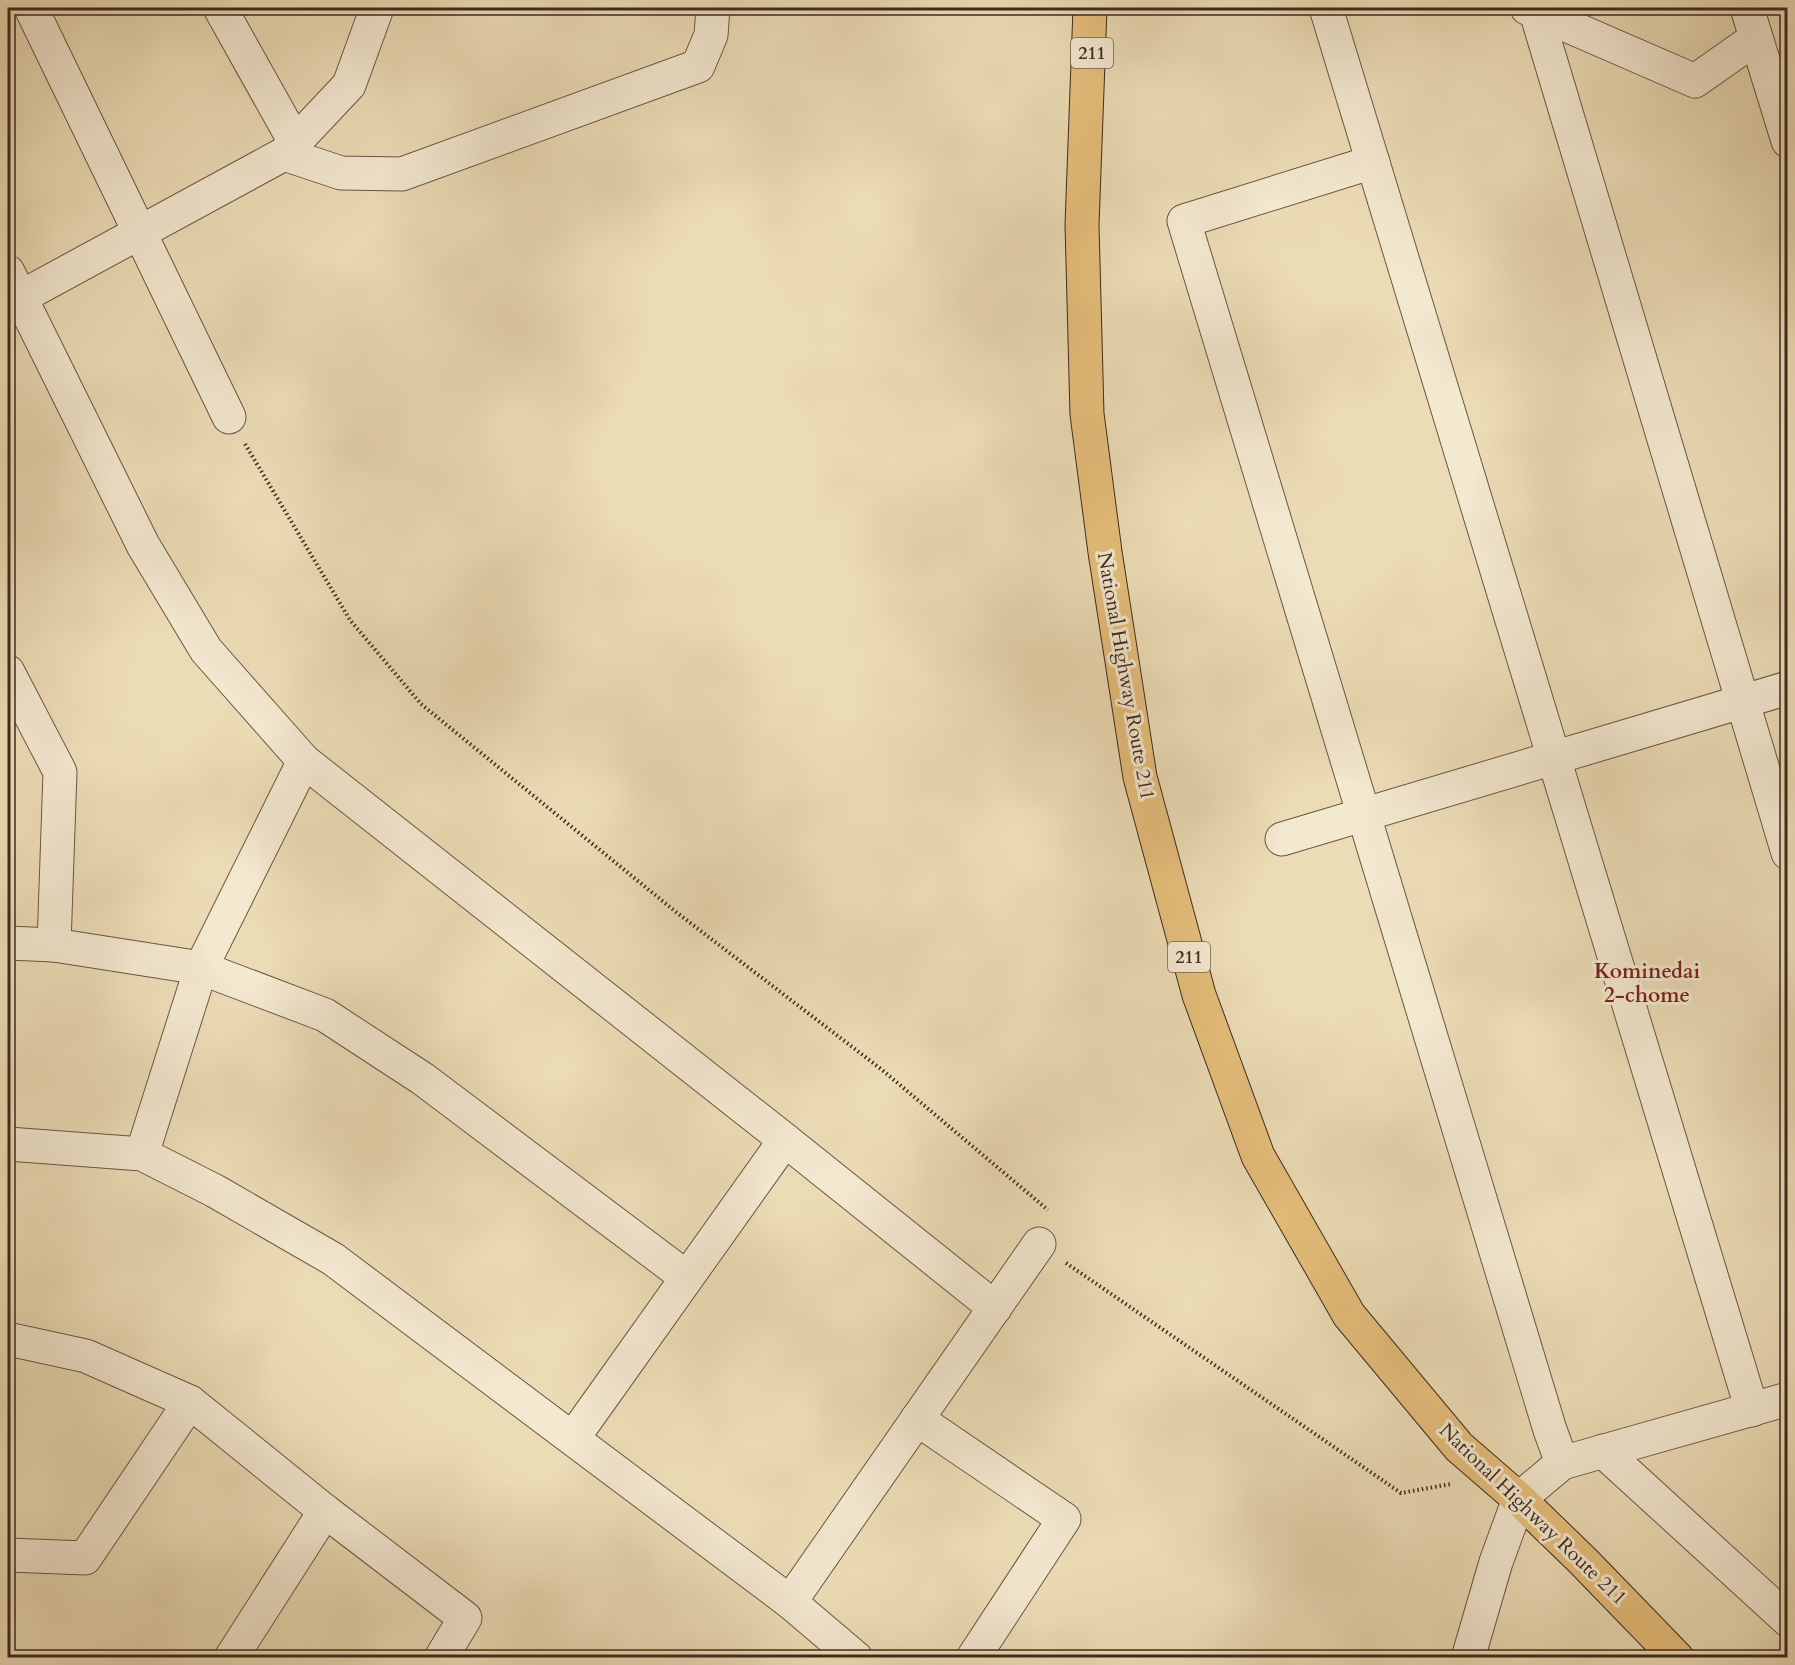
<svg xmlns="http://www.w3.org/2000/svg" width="1795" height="1665" font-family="Cardo,serif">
  <rect width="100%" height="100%" fill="#ecdcb6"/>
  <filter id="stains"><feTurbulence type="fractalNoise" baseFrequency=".00333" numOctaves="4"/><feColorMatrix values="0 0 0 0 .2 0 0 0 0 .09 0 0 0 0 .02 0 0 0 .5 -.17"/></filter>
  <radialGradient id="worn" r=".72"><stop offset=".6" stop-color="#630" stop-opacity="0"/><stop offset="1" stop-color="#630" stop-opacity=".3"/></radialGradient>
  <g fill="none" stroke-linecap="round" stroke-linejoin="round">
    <defs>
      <g id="minor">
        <path d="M 31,8 L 229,417"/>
        <path d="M 220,8 L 295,142"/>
        <path d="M 1326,8 L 1752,1410"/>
        <path d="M 1527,8 L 1695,81 L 1756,38"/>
        <path d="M 1536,12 L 1788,853"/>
        <path d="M 284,154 L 341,173 L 402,174 L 698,66 L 711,35 L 713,8"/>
        <path d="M 1373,162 L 1184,221 L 1550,1430 L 1562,1463"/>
        <path d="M 8,272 L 143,545 L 206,650 L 304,761 L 785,1140 L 995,1308"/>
        <path d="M 8,304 L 284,154 L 349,85 L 377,8"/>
        <path d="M 8,672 L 60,772 L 54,945"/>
        <path d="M 1282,839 L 1788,688"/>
        <path d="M 8,943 L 54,945 L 201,968 L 325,1015 L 423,1079 L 686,1277"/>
        <path d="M 142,1154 L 201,968 L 304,761"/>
        <path d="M 8,1339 L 86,1356 L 190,1402 L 325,1511 L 465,1618 L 441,1658"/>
        <path d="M 917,1419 L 1064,1519 L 973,1658"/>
        <path d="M 573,1438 L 785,1140"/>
        <path d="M 1603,1451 L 1788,1620"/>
        <path d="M 8,1555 L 85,1558 L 190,1402"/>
        <path d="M 790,1602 L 1039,1244"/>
        <path d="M 231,1658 L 325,1511"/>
        <path d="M 1468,1658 L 1496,1562 L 1519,1499"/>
      </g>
      <g id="tertiary">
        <path d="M 1747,8 L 1788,141"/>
        <path d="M 8,1144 L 142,1154 L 215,1191 L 333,1259 L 790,1602 L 856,1658"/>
        <path d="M 1519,1499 L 1562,1463 L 1788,1399"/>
      </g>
      <path id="trunk" d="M 1090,8 L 1082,225 L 1087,414 L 1105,552 L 1140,777 L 1199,995 L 1258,1156 L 1349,1315 L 1459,1447 L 1519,1499 L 1583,1561 L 1677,1658"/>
    </defs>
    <!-- minor casing -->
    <use href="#minor" stroke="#695643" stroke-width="35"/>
    <!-- tertiary casing -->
    <use href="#tertiary" stroke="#695643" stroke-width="35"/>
    <!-- trunk casing -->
    <use href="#trunk" stroke="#3d2a1d" stroke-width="35"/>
    <!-- path -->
    <g stroke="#3d2a1d" stroke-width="4" stroke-dasharray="1.5 3" stroke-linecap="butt">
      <path d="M 245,444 L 350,620 L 421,704 L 676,912 L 881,1069 L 1048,1210"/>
      <path d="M 1066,1263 L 1401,1493 L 1451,1484"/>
    </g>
    <!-- minor -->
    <use href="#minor" stroke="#f3e8d0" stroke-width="33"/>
    <!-- tertiary -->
    <use href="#tertiary" stroke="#f3e8d0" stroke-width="33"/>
    <!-- trunk -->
    <use href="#trunk" stroke="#e6be7b" stroke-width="33"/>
  </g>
  <g text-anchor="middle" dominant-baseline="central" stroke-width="6" stroke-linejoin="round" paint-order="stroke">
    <!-- shield labels -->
    <g fill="#f3e8d0" stroke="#746353" stroke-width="1.5">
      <rect x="1071" y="38" width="42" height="30" rx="4.5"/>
      <rect x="1168" y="942" width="42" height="30" rx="4.5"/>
    </g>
    <g font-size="18" font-weight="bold" fill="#3d2a1d">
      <text x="1092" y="53">211</text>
      <text x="1189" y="957">211</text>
    </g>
    <!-- street labels -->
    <g font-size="20" fill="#3d2a1d" stroke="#f3e8d0">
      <text transform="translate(1126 676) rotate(80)">National Highway Route 211</text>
      <text transform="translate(1533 1514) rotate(44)">National Highway Route 211</text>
    </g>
    <!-- neighbourhood labels -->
    <g font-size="21" font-weight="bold" fill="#7a1f14" stroke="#f3e8d0">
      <text x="1647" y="971">Kominedai<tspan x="1647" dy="24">2-chome</tspan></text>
    </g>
  </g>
  <!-- margin -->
  <rect width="1795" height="1665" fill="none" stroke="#ecdcb6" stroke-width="30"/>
  <rect x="9" y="9" width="1777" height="1647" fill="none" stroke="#3d2a1d" stroke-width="3"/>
  <rect x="15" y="15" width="1765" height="1635" fill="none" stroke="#3d2a1d" stroke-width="1.5"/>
  <rect width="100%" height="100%" filter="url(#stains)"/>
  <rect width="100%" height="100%" fill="url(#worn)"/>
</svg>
